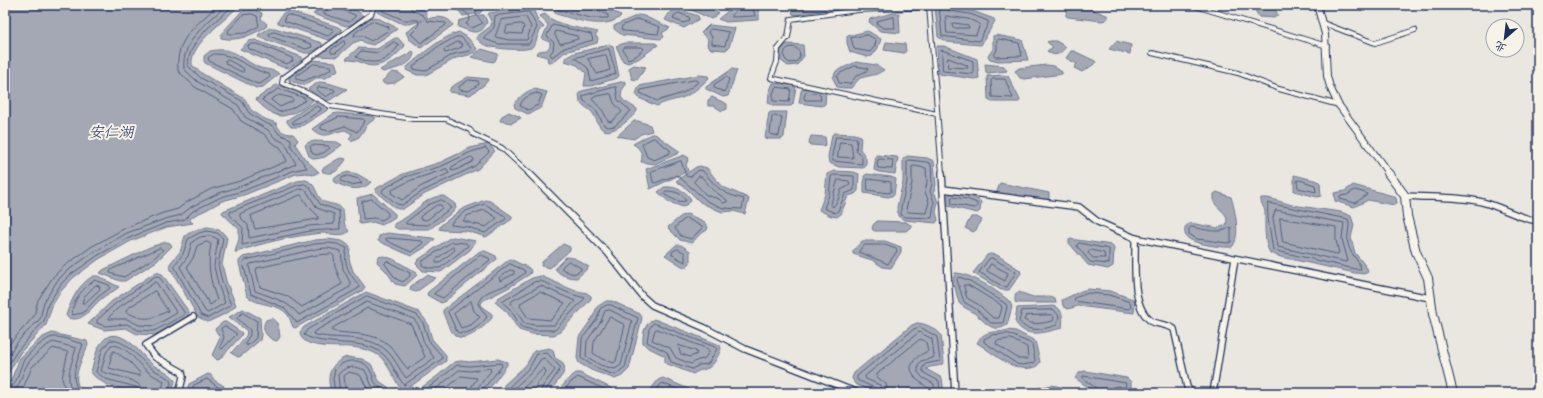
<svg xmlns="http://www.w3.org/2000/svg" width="1543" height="398" font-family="'Gochi Hand','LXGW WenKai TC',sans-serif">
  <rect width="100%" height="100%" fill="#eae7e0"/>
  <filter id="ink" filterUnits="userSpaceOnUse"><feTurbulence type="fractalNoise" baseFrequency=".025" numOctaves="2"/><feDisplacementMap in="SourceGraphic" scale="8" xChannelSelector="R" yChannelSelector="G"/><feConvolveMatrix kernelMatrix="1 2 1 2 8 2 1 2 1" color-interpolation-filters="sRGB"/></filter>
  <g filter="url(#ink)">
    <!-- water -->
    <g fill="#a3a8b4" stroke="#6d7892">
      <path d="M 5,5 L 239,5 C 227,20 189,44 192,65 L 203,74 L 245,99 L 251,110 L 265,119 L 276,123 C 279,131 284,134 293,134 L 298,140 L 295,144 L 305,159 L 319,172 L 313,175 L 306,173 L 296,174 L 244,195 L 222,201 L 206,210 L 195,215 L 190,219 L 190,221 L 193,223 L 167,227 L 131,241 L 99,259 L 73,278 L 61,291 L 52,306 L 46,325 L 20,353 L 5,379 Z"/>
      <path d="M 327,5 C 338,5 356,6 363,16 L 351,25 L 346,26 L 313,14 Z"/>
      <path d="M 379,5 L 410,5 L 425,11 L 428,19 C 437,16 448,16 453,25 L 421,48 L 409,39 L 406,32 L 423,20 L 410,24 L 403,24 L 377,12 Z"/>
      <path d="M 448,5 L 480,5 L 482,11 L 480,13 L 463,16 L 459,11 L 449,7 Z"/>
      <path d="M 553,5 L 599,5 C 605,11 615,10 621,16 C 606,31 574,19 556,14 L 553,10 Z"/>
      <path d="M 681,5 L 703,5 L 719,13 L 711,19 Z"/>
      <path d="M 744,5 L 756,5 L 759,12 L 759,19 L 757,20 L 726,22 L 718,19 L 733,7 Z"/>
      <path d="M 791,5 L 822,5 L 827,10 L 796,15 L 793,14 Z"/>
      <path d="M 1067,5 L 1081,5 L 1109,16 L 1106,20 L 1102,21 L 1068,17 L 1066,16 Z"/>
      <path d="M 1245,5 L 1273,5 L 1278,15 L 1274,18 L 1259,17 L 1253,7 Z"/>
      <path d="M 935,6 L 970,10 L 994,19 L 995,21 L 981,45 L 947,42 L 938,37 Z"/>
      <path d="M 528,8 L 534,11 L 538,21 L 544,27 C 535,34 539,42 531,48 C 522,51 491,49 483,44 C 480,42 478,40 476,37 L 491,26 L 491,21 L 488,15 L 489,13 Z"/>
      <path d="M 678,9 L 698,16 L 699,19 L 684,28 L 665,20 L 670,12 Z"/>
      <path d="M 245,10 L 255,10 L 262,13 L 261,19 L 267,24 L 266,27 C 251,35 238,42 221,38 L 221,34 L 241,12 Z"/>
      <path d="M 289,11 L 338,27 L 342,30 L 331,39 L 328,40 L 278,23 L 278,21 L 283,13 Z"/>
      <path d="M 893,13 L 899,14 L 900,33 L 880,31 L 869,22 L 870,19 Z"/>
      <path d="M 545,14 C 554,25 584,29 598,32 L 595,36 L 598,38 L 597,43 L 565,52 L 553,62 L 548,62 L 547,57 L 536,54 L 539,51 L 547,50 L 550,46 L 550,42 L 542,39 L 548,25 L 540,16 Z"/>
      <path d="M 479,15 L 484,15 L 487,22 C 480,39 469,30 458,27 L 459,21 Z"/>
      <path d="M 638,15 L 644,16 L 670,28 L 662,33 L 664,37 L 660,39 L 622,35 L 614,29 L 614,26 L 616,25 Z"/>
      <path d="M 376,17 L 397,28 L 396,30 L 373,45 L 365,43 L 361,40 L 353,43 L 337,57 L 319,56 L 318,54 L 367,19 Z"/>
      <path d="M 709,25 L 735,28 L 729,47 L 726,50 L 711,49 L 707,45 L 708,39 L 701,33 Z"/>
      <path d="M 270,28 L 275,28 L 322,43 L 322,46 L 310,53 L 305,53 L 258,37 L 259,34 Z"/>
      <path d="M 868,31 L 881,39 L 878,48 L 872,56 L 867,57 L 850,52 L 847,43 L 847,36 Z"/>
      <path d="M 459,32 L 468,38 L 478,50 L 469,55 L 456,58 L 426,75 L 417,75 L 406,70 L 407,67 C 421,55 441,37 459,32 Z"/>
      <path d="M 996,35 L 1022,40 L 1028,60 L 998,61 L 990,59 L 988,56 L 993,49 L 993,36 Z"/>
      <path d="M 395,38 L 398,38 L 405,46 C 394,58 378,72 362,63 C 357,60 351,61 346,59 L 358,48 L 377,49 Z"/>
      <path d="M 255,40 L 302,57 L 303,59 L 289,68 L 282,67 L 240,49 L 249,41 Z"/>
      <path d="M 1050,41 L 1056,41 L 1066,47 C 1060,54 1055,58 1047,51 L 1053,47 L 1047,42 Z"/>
      <path d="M 1116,41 L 1131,45 L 1130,54 L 1109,49 Z"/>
      <path d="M 886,42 L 905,44 L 906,51 L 904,53 L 884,50 Z"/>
      <path d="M 625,43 L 655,43 L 658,45 L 638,59 L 628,63 L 623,61 L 616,46 Z"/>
      <path d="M 787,44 L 803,45 L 804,56 L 797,65 L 788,66 L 780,60 L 781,50 Z"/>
      <path d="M 609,45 L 613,47 L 619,76 L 617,78 L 591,86 L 584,86 L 586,73 L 577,65 L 565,61 L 565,58 L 574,53 Z"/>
      <path d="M 937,46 L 944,46 L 977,59 L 979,78 L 975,79 L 939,74 Z"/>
      <path d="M 482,49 L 498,54 L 495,61 L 493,62 L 471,57 Z"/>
      <path d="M 217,50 C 236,48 244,61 258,67 C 265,70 275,69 279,74 L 263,87 L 256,88 L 205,63 L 204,61 L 204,56 L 210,51 Z"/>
      <path d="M 413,51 L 414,53 C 413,66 393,69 383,72 L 380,70 Z"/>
      <path d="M 1071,51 L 1074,51 L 1095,61 L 1096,63 L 1082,72 L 1074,68 L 1077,64 L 1066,58 Z"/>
      <path d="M 313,60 L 335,62 L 338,70 L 326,78 L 316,78 L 305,85 L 289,81 L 289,77 Z"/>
      <path d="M 856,62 L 876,65 L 884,70 L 877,74 L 860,78 L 851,88 L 843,88 L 837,87 L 833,78 L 836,71 Z"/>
      <path d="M 985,64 L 1004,66 L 1007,71 L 988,73 L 986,72 Z"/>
      <path d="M 634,65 L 646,67 L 637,80 L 632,79 L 629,68 Z"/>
      <path d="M 1047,65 L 1053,66 L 1062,72 L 1062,74 L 1024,79 L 1020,78 L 1015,71 L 1019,68 Z"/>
      <path d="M 732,69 L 737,70 L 728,96 L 723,97 L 706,89 L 706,87 Z"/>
      <path d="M 392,72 L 399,73 L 404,77 L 395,83 L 384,84 L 382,81 Z"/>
      <path d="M 699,75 L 708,76 L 709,78 C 701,86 689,97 678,99 C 670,101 664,102 657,106 L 639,98 L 636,94 L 639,86 L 644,85 Z"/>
      <path d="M 1003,75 L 1008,76 L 1020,100 L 1019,102 L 994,102 L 988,99 L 987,76 Z"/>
      <path d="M 468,77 L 489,79 L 484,85 L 470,95 L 449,92 L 451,87 Z"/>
      <path d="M 625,81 L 627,83 L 622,90 L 621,97 L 624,101 L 637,109 L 637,111 C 632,118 610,138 601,128 C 597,124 596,117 592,112 C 588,108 583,106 580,102 L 579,93 L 582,91 Z"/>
      <path d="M 319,82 L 328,83 L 347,89 L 330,100 L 325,101 L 308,89 Z"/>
      <path d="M 773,83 L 792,85 L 796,87 L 793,104 L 791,106 L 775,106 L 768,103 L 769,93 Z"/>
      <path d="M 276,85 C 284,84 308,94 313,100 C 308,107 291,115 282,116 C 275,117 259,105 256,99 Z"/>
      <path d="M 803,88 L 826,92 L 825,104 L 822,106 L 799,103 L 801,91 Z"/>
      <path d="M 535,89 L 547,92 L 541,108 L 528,114 L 515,108 L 514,104 C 520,97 525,91 535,89 Z"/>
      <path d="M 712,97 L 727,104 L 727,109 L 722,111 L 714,106 L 708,106 L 708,100 Z"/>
      <path d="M 315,102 L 322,103 L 329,109 L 300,127 L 291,127 L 287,122 L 287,120 Z"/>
      <path d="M 509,112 L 520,117 L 521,118 L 512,123 L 500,121 L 502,116 Z"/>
      <path d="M 771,112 L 787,112 L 784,137 L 782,139 L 769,139 L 765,138 L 769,113 Z"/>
      <path d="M 338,113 L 371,116 L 376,118 L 368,124 L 359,137 L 351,141 L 349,139 L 352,134 L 345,130 C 332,132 324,141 312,129 L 333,114 Z"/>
      <path d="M 634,121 L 638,121 L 650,125 L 652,131 L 641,134 L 634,139 L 617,136 Z"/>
      <path d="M 834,133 L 854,134 L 861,136 L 860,149 C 865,156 868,159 865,167 L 863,168 L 839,167 L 829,163 L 828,157 L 832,135 Z"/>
      <path d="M 651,134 L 655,134 L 679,151 L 679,153 L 655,164 L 641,162 C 644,155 640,148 633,144 Z"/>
      <path d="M 811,136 L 825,137 L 826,143 L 824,146 L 810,145 L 809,142 Z"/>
      <path d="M 315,141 L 337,142 L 342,145 L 325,157 L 315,159 L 309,156 L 305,145 L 309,142 Z"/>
      <path d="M 488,144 L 495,151 L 478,169 L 425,194 L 403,209 L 398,209 L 394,207 L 375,191 L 377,188 L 403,174 L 441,162 L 470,148 Z"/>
      <path d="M 684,155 L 689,158 L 686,165 L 688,171 L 650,189 L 646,169 Z"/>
      <path d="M 876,155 L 897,157 L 898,158 L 895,174 L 879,172 L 874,170 Z"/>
      <path d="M 907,156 L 927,158 L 934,161 L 936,185 L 934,191 L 938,202 L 936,212 L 938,220 L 936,223 L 904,220 L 898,216 L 897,207 L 903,182 L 903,159 Z"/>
      <path d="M 342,158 L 346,159 L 345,161 C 339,169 335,176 323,172 L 322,169 L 338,159 Z"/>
      <path d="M 700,166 L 707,168 L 721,186 L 748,198 L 749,199 L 745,214 L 733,211 L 722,212 L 706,205 L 700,202 L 687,189 L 676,181 L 696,167 Z"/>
      <path d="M 834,171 L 854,172 L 859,174 L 858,191 L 855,194 L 848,196 L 841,214 L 837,217 L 831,216 L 819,210 L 825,194 L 827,174 Z"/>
      <path d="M 348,172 L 357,174 L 371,182 C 361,193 345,188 335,182 L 334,179 L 339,175 Z"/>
      <path d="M 867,174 L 891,177 L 896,179 L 894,195 L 888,197 L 864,193 L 864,176 Z"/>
      <path d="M 1294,175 L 1318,181 L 1320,183 L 1321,196 L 1317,197 L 1294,191 Z"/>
      <path d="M 306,180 C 317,184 315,195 323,201 C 329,205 337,203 341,208 C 347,215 340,222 349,231 C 344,238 330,233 322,233 C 294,236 264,242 237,252 L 235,252 L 239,239 L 239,229 L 222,213 L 223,211 L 297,181 Z"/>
      <path d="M 1000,183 L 1049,193 L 1049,198 L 1048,200 L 996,194 Z"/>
      <path d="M 1353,185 L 1393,196 L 1396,198 L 1397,203 L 1394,205 L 1368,200 L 1354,207 L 1335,201 L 1334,193 L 1345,191 Z"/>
      <path d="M 664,187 C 674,186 689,191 691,201 L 683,207 L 669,202 L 658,192 Z"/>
      <path d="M 1217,192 L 1231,197 C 1235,209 1241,237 1232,247 C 1223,248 1190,244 1186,236 C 1184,233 1185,230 1185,227 L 1190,223 L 1218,228 L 1226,225 C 1230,213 1219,211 1214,202 L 1214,194 Z"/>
      <path d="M 950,193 C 960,193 974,195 981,202 L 980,211 L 977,213 L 948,206 L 946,198 Z"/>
      <path d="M 373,194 L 395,214 L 395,217 L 382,225 L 373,222 L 361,224 L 359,223 L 357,198 Z"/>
      <path d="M 444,196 L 455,204 L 456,208 L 453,212 L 431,228 L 429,229 L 398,229 L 394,227 L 394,224 C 399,221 404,219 408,216 C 419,208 429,195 444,196 Z"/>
      <path d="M 1261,198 L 1268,198 L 1292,205 L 1341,212 L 1351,216 L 1354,225 L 1351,238 L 1355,253 L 1367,268 L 1368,272 L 1364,274 L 1355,273 L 1281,257 L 1270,253 C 1264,243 1265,225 1265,213 C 1265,207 1260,204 1261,198 Z"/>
      <path d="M 485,200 L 490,201 L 512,216 L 512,219 L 486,237 L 467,231 L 443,230 L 439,229 L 441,225 L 462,209 Z"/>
      <path d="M 687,214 L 703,221 L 708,227 L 707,230 L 699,235 L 692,243 L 680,240 L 668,228 L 669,226 C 675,222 680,215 687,214 Z"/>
      <path d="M 971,217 L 977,217 L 982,220 L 976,230 L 973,232 L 965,228 Z"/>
      <path d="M 877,221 L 906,222 L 912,226 L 906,231 L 874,231 L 872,229 L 873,225 Z"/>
      <path d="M 207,227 C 216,228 222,230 227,238 L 222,264 L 226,281 L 236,305 L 229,312 L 208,322 L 198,317 L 169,266 L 171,262 L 180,252 L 185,236 L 192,231 Z"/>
      <path d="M 387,233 L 432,238 L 435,239 L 429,245 L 411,256 L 378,241 L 379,236 Z"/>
      <path d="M 453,237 L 476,241 L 470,250 L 441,272 L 423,271 L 416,264 L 418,260 L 448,239 Z"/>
      <path d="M 328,239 L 342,241 L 350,246 L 349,259 L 353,271 L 365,287 L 362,291 L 295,328 L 293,327 C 291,323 290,318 288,315 C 278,302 258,307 247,296 L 239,263 L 239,261 L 243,257 L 315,240 Z"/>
      <path d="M 1070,239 L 1112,245 L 1114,249 L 1113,266 L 1108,269 L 1088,265 L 1069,243 L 1069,240 Z"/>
      <path d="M 862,241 L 885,241 L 901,247 L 901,252 L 891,268 L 883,267 L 872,260 L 853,254 L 853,251 Z"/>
      <path d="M 166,242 L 170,243 L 172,246 L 157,261 L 125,281 L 120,281 L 100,273 L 103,270 L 150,247 Z"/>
      <path d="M 563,244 L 570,247 L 570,250 L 550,268 L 541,266 L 542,262 Z"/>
      <path d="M 676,245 L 681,245 L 690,251 L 690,263 L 685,268 L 665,255 Z"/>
      <path d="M 480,251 L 485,251 L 496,256 L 497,259 L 444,302 L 441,303 L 427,295 L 428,292 Z"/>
      <path d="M 990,254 L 997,255 L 1020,270 L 1021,273 L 1009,290 L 1001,290 L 973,273 L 987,255 Z"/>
      <path d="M 383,256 L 393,259 L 417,273 L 417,275 L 405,286 L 395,284 L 387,272 L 377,262 L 378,257 Z"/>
      <path d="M 566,257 L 574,258 L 589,267 L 577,278 C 569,278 558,275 555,268 Z"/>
      <path d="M 510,259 L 529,268 L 531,271 L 530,274 L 508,288 L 484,300 L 481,303 L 482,307 L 492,314 L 492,318 C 485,326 466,344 455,335 C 449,330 446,319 443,313 L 443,310 Z"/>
      <path d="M 156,272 L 162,274 L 189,312 L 188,316 L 183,320 L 155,335 L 137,334 L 126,328 L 104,330 L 88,324 L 112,301 Z"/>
      <path d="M 955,273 C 968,272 1000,292 1010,302 L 1012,307 L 1007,325 C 993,335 984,320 974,313 C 969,309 963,308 959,303 L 953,280 Z"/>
      <path d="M 427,275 L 436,278 L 416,292 L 410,290 L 411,286 Z"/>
      <path d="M 93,276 L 98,276 L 119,287 C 114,292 106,294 101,299 C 90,308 84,323 68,318 L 66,315 C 72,299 78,285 93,276 Z"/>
      <path d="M 541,276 L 573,290 L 587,293 L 591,296 L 591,299 L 560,332 L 554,335 L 532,334 L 519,330 L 507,312 L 495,302 L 498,298 L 532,278 Z"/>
      <path d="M 1088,289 L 1110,291 L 1133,299 L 1135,300 L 1134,313 L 1078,306 L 1068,309 L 1063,306 L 1062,300 L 1081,291 Z"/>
      <path d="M 366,292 L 419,312 L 427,322 L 432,339 L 446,355 L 446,361 L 411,386 L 403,389 L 400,388 C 394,379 387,361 378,355 C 370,350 360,348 351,347 C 339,346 300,350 300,332 L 304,327 Z"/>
      <path d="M 1019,292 L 1033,297 L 1052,297 L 1055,299 L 1056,303 L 1019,303 L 1015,302 L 1015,298 L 1016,293 Z"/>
      <path d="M 606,301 L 612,301 L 640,314 L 642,318 L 629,369 L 622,376 L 615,379 L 591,370 L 579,363 L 577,358 L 579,337 L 593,317 L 597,307 Z"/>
      <path d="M 1055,306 C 1064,310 1063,320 1062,328 C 1046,332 1024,340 1015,321 L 1017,308 Z"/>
      <path d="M 243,309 L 260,318 L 261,335 L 260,340 L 241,356 L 238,357 L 231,353 L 246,336 L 247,331 L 229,317 Z"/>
      <path d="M 272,318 C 279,322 279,330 280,337 L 277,341 C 267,339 260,329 266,320 Z"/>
      <path d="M 654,319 L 720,345 L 721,349 C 719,354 714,366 708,368 C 701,371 701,369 693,374 L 665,363 L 665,356 L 647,347 L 643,343 C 642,334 645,323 654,319 Z"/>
      <path d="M 223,322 L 226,322 L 242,333 L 241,336 L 220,359 L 217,360 L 212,355 L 220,338 L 215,329 Z"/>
      <path d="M 917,323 C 925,323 937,329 941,335 L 944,363 C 938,368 931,365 926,369 L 942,378 L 944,393 L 877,393 L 855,384 L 852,378 L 854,373 L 912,325 Z"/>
      <path d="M 1008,330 L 1016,331 L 1035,341 L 1040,362 L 1037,366 C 1016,376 994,353 977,343 C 985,328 996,334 1008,330 Z"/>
      <path d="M 52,333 L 87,341 L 88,345 C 84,355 73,374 78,385 C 80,388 85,391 88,393 L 5,393 L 5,389 L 11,380 L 20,358 L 41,338 Z"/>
      <path d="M 109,336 C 113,335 117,335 121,337 C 134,342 142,356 152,364 C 159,370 172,372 175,381 L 173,388 L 168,393 C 147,393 104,392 91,372 C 95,359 96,343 109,336 Z"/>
      <path d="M 549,348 L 553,350 L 555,358 L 562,362 L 565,368 L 563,374 L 549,393 L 504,393 L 503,390 L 504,385 L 526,365 L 534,351 Z"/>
      <path d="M 347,357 L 362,359 L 371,364 L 379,381 L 388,387 L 391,393 L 332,393 C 325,378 330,362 347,357 Z"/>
      <path d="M 498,359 L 507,362 L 507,365 L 490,388 L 483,393 L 414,393 L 436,377 L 454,362 L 461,361 L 470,362 Z"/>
      <path d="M 1085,371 L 1127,378 L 1131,382 L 1131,388 L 1139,393 L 1125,393 L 1117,390 L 1113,393 L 1096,393 L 1075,378 L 1080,372 Z"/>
      <path d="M 576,373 L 580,373 L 613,389 L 616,393 L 557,393 L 568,379 Z"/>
      <path d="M 208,374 L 211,375 L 214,380 L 224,386 L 220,393 L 186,393 L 189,384 Z"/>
      <path d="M 663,378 L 691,390 L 693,393 L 648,393 L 658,380 Z"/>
      <path d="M 1052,385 L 1061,387 L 1069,393 L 1028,393 L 1038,388 Z"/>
    </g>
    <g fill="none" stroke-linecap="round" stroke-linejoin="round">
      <!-- shore -->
      <g stroke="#515f80" stroke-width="1">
        <path d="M 328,5 L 327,9 L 323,12 L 324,14 L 349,22 L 355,17 L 355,15 L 343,10 L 341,5"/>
        <path d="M 383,5 L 383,11 L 404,20 L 418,20 L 419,26 L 411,34 L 421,43 L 446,25 L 446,23 L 427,21 L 423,15 L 412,10 L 410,5"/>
        <path d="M 455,5 L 469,15 L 470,19 L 466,24 L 472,28 L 483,23 L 476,15 L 476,5"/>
        <path d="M 557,5 L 557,9 L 559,10 L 591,18 L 608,18 L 608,15 L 599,11 L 596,5"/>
        <path d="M 739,5 L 738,9 L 732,14 L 732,17 L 755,16 L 752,5"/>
        <path d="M 939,5 L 942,36 L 979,41 L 988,24 L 988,21 L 970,14 L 949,11 L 946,5"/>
        <path d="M 529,12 L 537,27 L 529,44 L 499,44 L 484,39 L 484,37 L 494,28 L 495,16 Z"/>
        <path d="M 679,13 L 689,17 L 690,20 L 684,23 L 673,19 L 674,16 Z"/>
        <path d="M 252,14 L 257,16 L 259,26 L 246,33 L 229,34 L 228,31 L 243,15 Z"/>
        <path d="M 289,15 L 333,29 L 334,31 L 328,36 L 284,21 L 285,16 Z"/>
        <path d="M 946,16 L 968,19 L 980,24 L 976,35 L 947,33 Z"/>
        <path d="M 526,17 L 531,27 L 527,40 L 509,40 L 495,37 L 501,20 Z"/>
        <path d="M 894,17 L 895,28 L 883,28 L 877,24 L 878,21 Z"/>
        <path d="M 638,19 L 660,27 L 658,34 L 624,31 L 621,29 L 622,26 Z"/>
        <path d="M 372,21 L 389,27 L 389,30 L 371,41 L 363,36 L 354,36 L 355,33 Z"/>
        <path d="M 954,23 L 968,25 L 969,28 L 953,28 L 952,24 Z"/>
        <path d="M 522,24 L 524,27 L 522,34 L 505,33 L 507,26 Z"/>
        <path d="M 553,25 L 591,34 L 593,40 L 564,48 L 552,57 L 550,54 L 553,50 L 554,43 L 547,36 Z"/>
        <path d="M 711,29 L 729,32 L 725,46 L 712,44 L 712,37 L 708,32 Z"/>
        <path d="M 556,31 L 577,36 L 578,39 L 560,44 L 555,35 Z"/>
        <path d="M 274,32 L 311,44 L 312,47 L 306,49 L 269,36 L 269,34 Z"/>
        <path d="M 868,35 L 876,40 L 875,46 L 870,52 L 854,49 L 851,38 Z"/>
        <path d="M 456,37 L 461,37 L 471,48 L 470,51 L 454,54 L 425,71 L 413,69 L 413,67 L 436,48 Z"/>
        <path d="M 999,39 L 1019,43 L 1022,56 L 995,57 L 994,55 L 997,50 L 997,41 Z"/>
        <path d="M 344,41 L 345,44 L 336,53 L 331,53 L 331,50 Z"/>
        <path d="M 394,42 L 399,45 L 397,48 C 384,63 374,66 356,57 L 361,51 L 378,53 Z"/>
        <path d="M 458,42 L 462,44 L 462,47 L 446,53 L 444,52 L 445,49 Z"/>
        <path d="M 253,44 L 258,44 L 292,58 L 293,61 L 286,64 L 249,49 L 248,46 Z"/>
        <path d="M 625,47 L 642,47 L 644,49 L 636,56 L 628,59 L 623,50 Z"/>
        <circle cx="792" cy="55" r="8"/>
        <path d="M 609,49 L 616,74 L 591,81 L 588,68 L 575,58 Z"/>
        <path d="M 942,50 L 973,61 L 973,74 L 943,71 Z"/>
        <path d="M 214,54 C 235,53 249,70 269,74 L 270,77 L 260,84 L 255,83 L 209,61 L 208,58 Z"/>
        <path d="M 606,55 L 610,70 L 597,74 L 588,59 Z"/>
        <path d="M 948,58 L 967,65 L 968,68 L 948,67 Z"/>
        <path d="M 228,60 L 243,68 L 244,71 L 242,72 L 226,64 L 225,61 Z"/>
        <path d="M 314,64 L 331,66 L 332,68 C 324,75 314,76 304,81 L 296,79 L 296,76 Z"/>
        <path d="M 855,66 L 867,68 L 868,70 L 856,76 L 850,84 L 839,83 L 837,77 L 839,74 Z"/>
        <path d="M 726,77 L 729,79 L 725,92 L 714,88 L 714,85 Z"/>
        <path d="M 993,79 L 1005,79 L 1013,98 L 992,97 L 991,81 Z"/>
        <path d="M 469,80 L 478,81 L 479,84 L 469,91 L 459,90 L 459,87 Z"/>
        <path d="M 695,80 L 698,81 L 697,83 L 683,93 L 657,101 L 640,93 L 641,90 L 645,89 Z"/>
        <path d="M 319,87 L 334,89 L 335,91 L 326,97 L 317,90 Z"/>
        <path d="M 616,87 L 618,100 L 631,111 L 615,126 L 608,127 L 604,125 L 595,109 L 583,100 L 583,96 Z"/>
        <path d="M 776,87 L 791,89 L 789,102 L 773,101 L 773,94 Z"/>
        <path d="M 279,89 L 305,98 L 306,100 L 290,109 L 279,112 L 262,100 Z"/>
        <path d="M 806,92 L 820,94 L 821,100 L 805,100 L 804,98 Z"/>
        <path d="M 537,93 L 542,95 L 538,105 L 528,110 L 520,106 C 522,98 529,95 537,93 Z"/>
        <path d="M 611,94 L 614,103 L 622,112 L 611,122 L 608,121 L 603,111 L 592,99 L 593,97 Z"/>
        <path d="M 279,95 L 292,98 L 293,101 L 280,107 L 271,100 Z"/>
        <path d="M 317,106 L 321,108 L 321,110 L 299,124 L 293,124 L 293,121 Z"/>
        <path d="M 774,116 L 782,117 L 779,136 L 770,134 L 772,117 Z"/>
        <path d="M 339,117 L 363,119 L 365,121 L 357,132 L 345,126 L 329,131 L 321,129 L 321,126 Z"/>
        <path d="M 836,137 L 857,138 L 856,150 L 862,157 L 862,164 L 833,161 L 832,157 Z"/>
        <path d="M 654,138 L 670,150 L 670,153 L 654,160 L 647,157 L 642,144 Z"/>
        <path d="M 840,142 L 851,143 L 853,158 L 838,157 Z"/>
        <path d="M 312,145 L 328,146 L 330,148 L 323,153 L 316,155 L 312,153 L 310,147 Z"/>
        <path d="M 486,148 L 489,152 L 475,166 L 423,191 L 402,205 L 397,204 L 382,192 L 383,189 L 405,177 L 442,166 L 471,152 Z"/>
        <path d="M 471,157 L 474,159 L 472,162 L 454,171 L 451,170 L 452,167 Z"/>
        <path d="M 879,159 L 893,160 L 892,169 L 878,168 L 877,164 Z"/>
        <path d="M 909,160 L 927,162 L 931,164 L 932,184 L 930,191 L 934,202 L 932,218 L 905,217 L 901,215 L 901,207 L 907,182 L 907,162 Z"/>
        <path d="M 681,161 L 686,176 L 690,177 L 699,170 L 703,171 C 718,189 721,193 744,199 L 742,209 L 723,208 L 707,201 L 677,175 L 655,183 L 653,182 L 651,172 Z"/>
        <path d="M 914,166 L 926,168 L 927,182 L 925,192 L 929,202 L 926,213 L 908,212 L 906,210 L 912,183 L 912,167 Z"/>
        <path d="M 447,169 L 449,173 L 420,187 L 402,200 L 391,193 L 392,190 L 409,181 Z"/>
        <path d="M 834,175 L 854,176 L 854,190 L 845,194 L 838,211 L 835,213 L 824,208 L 829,195 L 831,177 Z"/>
        <path d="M 348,176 L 359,179 L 362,183 L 351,185 L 341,181 L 342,178 Z"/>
        <path d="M 699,176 L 702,177 L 713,190 L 727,200 L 727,202 L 723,203 L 719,199 L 706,195 L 694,182 Z"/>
        <path d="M 868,179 L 891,182 L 891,192 L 888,193 L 868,190 Z"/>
        <path d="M 838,180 L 849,181 L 850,185 L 841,190 L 838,200 L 833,207 L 831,205 Z"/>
        <path d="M 1300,180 L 1315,185 L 1316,192 L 1298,188 L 1297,181 Z"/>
        <path d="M 305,184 L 310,188 L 320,204 L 339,211 L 340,229 L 310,231 L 242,245 L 243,228 L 230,215 L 230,212 L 298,185 Z"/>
        <path d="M 300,189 L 306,190 L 317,208 L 334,214 L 334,224 L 309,226 L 249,238 L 248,225 L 240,217 L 240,214 Z"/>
        <path d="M 1355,190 L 1366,193 L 1367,195 L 1355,203 L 1340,199 L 1340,196 L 1347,195 Z"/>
        <path d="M 666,191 C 674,191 683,193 686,201 C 678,203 670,198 664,194 Z"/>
        <path d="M 301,195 L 308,206 L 318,216 L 318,219 L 255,229 L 251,216 Z"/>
        <path d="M 952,197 L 967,199 L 977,203 L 977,207 L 974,208 L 952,204 Z"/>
        <path d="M 372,199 L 388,213 L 388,216 L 382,220 L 374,218 L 363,219 L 362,202 Z"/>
        <path d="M 442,200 L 451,208 L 428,225 L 406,224 L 406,222 L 428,205 Z"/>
        <path d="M 1268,203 L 1348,219 C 1351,227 1346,235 1348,244 C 1350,254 1359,260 1361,269 L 1355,269 L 1273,250 L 1268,218 Z"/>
        <path d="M 485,204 L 505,216 L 506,219 L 485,233 L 468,227 L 451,225 L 451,223 L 464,212 Z"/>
        <path d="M 437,205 L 441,205 L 442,208 L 427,220 L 420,219 L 420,217 Z"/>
        <path d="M 485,210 L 497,218 L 486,227 L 463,221 L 467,216 Z"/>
        <path d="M 1276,210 L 1344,223 L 1342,239 L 1348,261 L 1346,262 L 1278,247 L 1273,218 Z"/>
        <path d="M 686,218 L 703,227 L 691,239 L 681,236 L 675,228 Z"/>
        <path d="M 1280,218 L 1336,227 L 1336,240 L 1339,253 L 1337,254 L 1283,242 Z"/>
        <path d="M 1191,227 C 1205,229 1219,235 1231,227 L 1231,242 L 1228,243 L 1197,239 L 1189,234 L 1189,229 Z"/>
        <path d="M 207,231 L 217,233 L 223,238 L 218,265 L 222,282 L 231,305 L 208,318 L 201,315 L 174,266 L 183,254 L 188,239 L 199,233 Z"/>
        <path d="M 211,236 L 218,239 L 214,266 L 218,284 L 225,303 L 208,313 L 205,311 L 180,267 L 188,256 L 192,242 L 200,237 Z"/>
        <path d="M 389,238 L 422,241 L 423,243 L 411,252 L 387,241 L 386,239 Z"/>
        <path d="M 207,242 L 211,244 C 207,264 210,281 217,300 L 210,305 L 187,267 L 193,258 L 197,246 Z"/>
        <path d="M 452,242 L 466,243 L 468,246 L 440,268 L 428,268 L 422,265 L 422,262 Z"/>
        <path d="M 328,243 L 337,244 L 347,248 C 343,260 347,270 354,279 C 357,283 359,284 359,288 L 297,323 L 285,308 L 251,294 L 243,263 L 245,260 L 315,244 Z"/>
        <path d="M 1079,243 L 1109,249 L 1109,264 L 1090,262 L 1077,246 Z"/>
        <path d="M 864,245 L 885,245 L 896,249 L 897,251 L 888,264 L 859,252 Z"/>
        <path d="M 453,247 L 455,250 L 439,263 L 436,263 L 436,260 Z"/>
        <path d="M 160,248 L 163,250 L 154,258 L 124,277 L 110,273 L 111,270 Z"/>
        <path d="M 328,248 L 341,251 L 343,269 L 351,284 L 350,287 L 299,315 C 288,301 271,297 255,291 L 249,266 L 250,264 L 316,249 Z"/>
        <path d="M 678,249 L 685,253 L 685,262 L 672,255 L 672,252 Z"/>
        <path d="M 1091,250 L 1104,253 L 1105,258 L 1093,258 L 1088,253 Z"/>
        <path d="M 332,254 L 334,256 L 335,267 L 342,284 L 302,307 L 287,296 L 260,287 L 256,270 L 257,268 L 317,255 Z"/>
        <path d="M 481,255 L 489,258 L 490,260 L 443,298 L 434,294 Z"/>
        <path d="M 992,258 L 1016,272 L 1007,287 L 1002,286 L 979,272 L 989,259 Z"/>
        <path d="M 387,261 L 410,273 L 410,276 L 403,282 L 396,279 L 385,264 Z"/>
        <path d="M 569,261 L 581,268 L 581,270 C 574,276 570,273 562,269 L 562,267 Z"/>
        <path d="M 510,264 L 524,270 L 525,273 C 519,277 513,282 506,285 C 496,290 481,291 478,304 L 487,317 C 480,326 469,336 457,332 L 448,312 Z"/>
        <path d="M 991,264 L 1008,273 L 1005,281 L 987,271 Z"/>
        <path d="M 510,270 L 514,271 L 514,274 L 500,281 L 499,278 Z"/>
        <path d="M 156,276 L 160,278 L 184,312 L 184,315 L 154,331 L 138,330 L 127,324 L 105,326 L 97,323 L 97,320 L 115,304 Z"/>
        <path d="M 959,277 L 970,281 L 1006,304 L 1007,307 L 1003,323 L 991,323 L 976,309 L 964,302 L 957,280 Z"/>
        <path d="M 95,280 L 109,285 L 110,288 L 98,297 L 83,313 L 72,315 C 72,300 83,288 95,280 Z"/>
        <path d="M 541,281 L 571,294 L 585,298 L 555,330 L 533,330 L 521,327 L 510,309 L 502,302 L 534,282 Z"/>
        <path d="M 156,282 L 177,313 L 154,326 L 139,325 L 127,319 L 109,319 L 109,317 L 118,308 Z"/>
        <path d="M 96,285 L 99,286 L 100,289 L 85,303 L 82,303 L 84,297 Z"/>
        <path d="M 964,285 L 968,285 L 1001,305 L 1002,308 L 999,318 L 993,318 L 979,305 L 967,298 Z"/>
        <path d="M 541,286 L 575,301 L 554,325 L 534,325 L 524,323 L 511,303 L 512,301 Z"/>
        <path d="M 155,291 L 168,311 C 149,320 145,321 126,312 L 127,309 Z"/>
        <path d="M 540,292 L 565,303 L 551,320 L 528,318 L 520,306 L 521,303 Z"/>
        <path d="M 1089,293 L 1109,295 L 1130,302 L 1131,308 L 1129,309 L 1074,301 L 1075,298 Z"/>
        <path d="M 367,296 L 417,315 L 423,323 L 429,341 L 442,356 L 442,359 L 404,385 C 396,375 392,362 383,354 C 363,337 327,348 304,335 L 307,330 Z"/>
        <path d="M 471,301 L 474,311 L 480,317 L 471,325 L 461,328 L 454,314 Z"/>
        <path d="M 367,302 L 414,319 L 419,326 L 424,343 L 434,358 L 406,378 C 399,369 394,357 386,350 C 366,333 336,341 313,334 L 314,332 Z"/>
        <path d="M 607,305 L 611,305 L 638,318 L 625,367 L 615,375 L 598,369 L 581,358 L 582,339 L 597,319 L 600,309 Z"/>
        <path d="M 368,308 L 411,324 L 425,357 L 408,369 C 401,362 397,354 391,347 C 375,331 352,335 332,331 L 333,328 Z"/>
        <path d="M 610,310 L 632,321 L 621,365 L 615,369 L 600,365 L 586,356 L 587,341 L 601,321 L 605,311 Z"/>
        <path d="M 1054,310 L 1059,316 L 1057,325 C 1044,329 1028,334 1019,321 L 1022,311 Z"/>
        <path d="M 243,313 L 257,321 L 256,338 L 247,346 L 245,343 L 250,335 L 250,330 L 237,318 Z"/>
        <path d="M 1052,315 L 1054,317 L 1053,321 C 1043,323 1033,326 1024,320 L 1026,316 Z"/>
        <path d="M 610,317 L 625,325 L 616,361 L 614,363 L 602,359 L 593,353 L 594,342 Z"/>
        <path d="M 654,323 L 715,347 L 717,349 L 708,364 L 699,365 L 692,369 L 671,362 L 667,352 L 647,342 L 649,329 Z"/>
        <path d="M 225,326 L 237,334 L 222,349 L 220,347 L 224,337 L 221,329 Z"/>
        <path d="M 657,329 L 708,349 L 709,352 L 704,359 L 698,360 L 691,364 L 676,358 L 670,348 L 652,340 L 655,330 Z"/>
        <path d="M 1009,334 L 1032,344 L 1035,360 L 1034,363 L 1023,365 L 1017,364 L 984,342 L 984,339 L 992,335 Z"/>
        <path d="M 1011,339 L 1027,347 L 1028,359 L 1019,359 L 996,344 L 997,341 Z"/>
        <path d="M 678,345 L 696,351 L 697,354 L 690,357 L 681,354 Z"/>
        <path d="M 5,349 L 34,316 L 38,300 L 53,277 L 63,267 L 91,247 L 125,228 L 163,213 L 178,209 L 187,202 L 211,189 L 240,181 L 287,161 L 280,147 L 272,143 L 264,134 L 241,121 L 233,109 L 195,87 L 178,71 C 175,38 196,26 218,5"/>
        <path d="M 114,351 L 130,362 L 140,373 L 140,376 L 109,368 L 111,356 Z"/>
        <path d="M 5,360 L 19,340 L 40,319 L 44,302 L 57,281 L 67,271 L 94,252 L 127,233 L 165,219 L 181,215 L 191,207 L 219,193 L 241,186 L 296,164 L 285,143 L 275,138 L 268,130 L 245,117 L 238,105 L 198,82 L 184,69 C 181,41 208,22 227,5"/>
        <path d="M 5,370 L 17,351 L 44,321 L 48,304 L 61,284 L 70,275 L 97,256 L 129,238 L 166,223 L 184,220 L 193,211 L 221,197 L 243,191 L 295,170 L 307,168 L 291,146 L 291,139 L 279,134 L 273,126 L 263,122 L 249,113 L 242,101 L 201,78 L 188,66 C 188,40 216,21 234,5"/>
        <path d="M 5,391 C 18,388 18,370 24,360 C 28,354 45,338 53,337 C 62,336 74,342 83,344 C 78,361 67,378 81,393"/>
        <path d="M 13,393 C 22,382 21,375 27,365 C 32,356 45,346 53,342 L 76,348 C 72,364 64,377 73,393"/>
        <path d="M 21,393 L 32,367 L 53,348 L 68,352 L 62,378 L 66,393"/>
        <path d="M 139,393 L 136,387 L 106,379 L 96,372 L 102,350 L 110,340 C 129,341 137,358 151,368 C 157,372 164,375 170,380 L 171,384 L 166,393"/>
        <path d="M 144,393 C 139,376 115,378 101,371 L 106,353 L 111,345 C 128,345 135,362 147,371 C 152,375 158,378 164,381 L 161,393"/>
        <path d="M 190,393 L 194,385 L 207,379 L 218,387 L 217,393"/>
        <path d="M 335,393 L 333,379 L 335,369 C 344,359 363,357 370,370 C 373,375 373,381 377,385 C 380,388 383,389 386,393"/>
        <path d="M 340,393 L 338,375 C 345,365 355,366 365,370 L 372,386 L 381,393"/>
        <path d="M 346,393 L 344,376 L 349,372 L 360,375 L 370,393"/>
        <path d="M 422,393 L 457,365 L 470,366 L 501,363 L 502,366 L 483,389 L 482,393"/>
        <path d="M 431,393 L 459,370 L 471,371 L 490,368 L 491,371 L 478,387 L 477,393"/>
        <path d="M 441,393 L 461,376 L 477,378 L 472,386 L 471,393"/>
        <path d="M 507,393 L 508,388 L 529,368 L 537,354 L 547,353 L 561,368 L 546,390 L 546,393"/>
        <path d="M 512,393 L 513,389 L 532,372 L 541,359 L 544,358 L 555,370 L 542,387 L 541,393"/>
        <path d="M 518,393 L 544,368 L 546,372 L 537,384 L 535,393"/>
        <path d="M 562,393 L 571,382 L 578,377 L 612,393"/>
        <path d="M 653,393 L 662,383 L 687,393"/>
        <path d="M 877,393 L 875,388 L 857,380 L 857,376 L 914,329 L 920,327 L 937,337 L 940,361 L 925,364 L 922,369 L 924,373 L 939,381 L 940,393"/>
        <path d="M 882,393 L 880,385 L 866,379 L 865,376 L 919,332 L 932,339 L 934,356 L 933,358 L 921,361 L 918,365 L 918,372 L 923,378 L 934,384 L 935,393"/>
        <path d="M 888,393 L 886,384 L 877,377 L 877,374 L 920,339 L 926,342 L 928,351 C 919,355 911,360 911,370 L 916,379 L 928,388 L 929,393"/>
        <path d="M 1098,393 L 1096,388 L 1083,379 L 1083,376 L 1126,383 L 1125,388 L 1118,386 L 1113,387 L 1110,393"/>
      </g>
      <defs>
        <g id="street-far1">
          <path d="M 375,5 L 371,14 L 283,78 L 282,83 L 307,93 L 330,106 L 413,119 L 446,119 L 470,130 L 473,134 L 502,148 L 530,174"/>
          <path d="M 929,5 L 942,174"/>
          <path d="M 1192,5 L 1327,46"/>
          <path d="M 929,7 L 858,10 L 791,19 L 788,37 L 778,49 L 777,62 L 771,78 L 937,114"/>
          <path d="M 1323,23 L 1375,43 L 1415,30"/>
          <path d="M 1152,53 L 1238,73 L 1279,89 L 1339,105"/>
        </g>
        <g id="street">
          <path d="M 529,173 L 608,253 L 642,296 L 652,305 L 705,328 L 745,349 L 858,393"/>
          <path d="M 942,173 L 955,393"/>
          <path d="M 943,189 L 1079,207 L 1098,222 L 1135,238 L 1430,298"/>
          <path d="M 1405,196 C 1431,198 1457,196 1482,202 C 1502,207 1518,218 1538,221"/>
          <path d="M 1135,238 C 1136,261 1130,306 1151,321 C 1158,325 1167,324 1174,329 L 1187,387 L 1192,393"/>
          <path d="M 179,393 L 183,377 L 182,372 L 155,357 L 146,345 L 193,317"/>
          <path d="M 1213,393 L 1235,259"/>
        </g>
        <path id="secondary-far1" d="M 1317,5 L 1325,34 L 1327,76 L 1330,87 L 1338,104 L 1389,174"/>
        <path id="secondary" d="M 1388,173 L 1405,196 L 1407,216 L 1416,252 L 1428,278 L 1433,314 L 1453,393"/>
      </defs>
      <!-- street-far1 casing -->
      <use href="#street-far1" stroke="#1b2f5e" stroke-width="6"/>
      <!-- street casing -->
      <use href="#street" stroke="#1b2f5e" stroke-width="8"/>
      <!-- secondary-far1 casing -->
      <use href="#secondary-far1" stroke="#1b2f5e" stroke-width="8"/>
      <!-- secondary casing -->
      <use href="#secondary" stroke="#1b2f5e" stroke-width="10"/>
      <!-- street-far1 -->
      <use href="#street-far1" stroke="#f7f3e8" stroke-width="4"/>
      <!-- street -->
      <use href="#street" stroke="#f7f3e8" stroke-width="5.5"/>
      <!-- secondary-far1 -->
      <use href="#secondary-far1" stroke="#f7f3e8" stroke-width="6"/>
      <!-- secondary -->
      <use href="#secondary" stroke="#f7f3e8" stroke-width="8"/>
    </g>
  </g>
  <g text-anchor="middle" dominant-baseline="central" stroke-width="4" stroke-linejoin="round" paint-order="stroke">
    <!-- water labels -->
    <g font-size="15" font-style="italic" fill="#445378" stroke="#f7f3e8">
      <text x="111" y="134">安仁湖</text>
    </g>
  </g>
  <!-- margin -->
  <rect width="1543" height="398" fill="none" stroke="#f7f3e8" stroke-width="20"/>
  <rect x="10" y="10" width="1523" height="378" fill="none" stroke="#1b2f5e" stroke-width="1.5" filter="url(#ink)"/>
  <!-- north arrow -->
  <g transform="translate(1505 38) rotate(208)"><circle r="19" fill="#f7f3e8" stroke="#9fa5b1"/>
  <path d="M0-3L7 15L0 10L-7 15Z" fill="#1b2f5e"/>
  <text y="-6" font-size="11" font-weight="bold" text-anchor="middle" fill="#1b2f5e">北</text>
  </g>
</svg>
